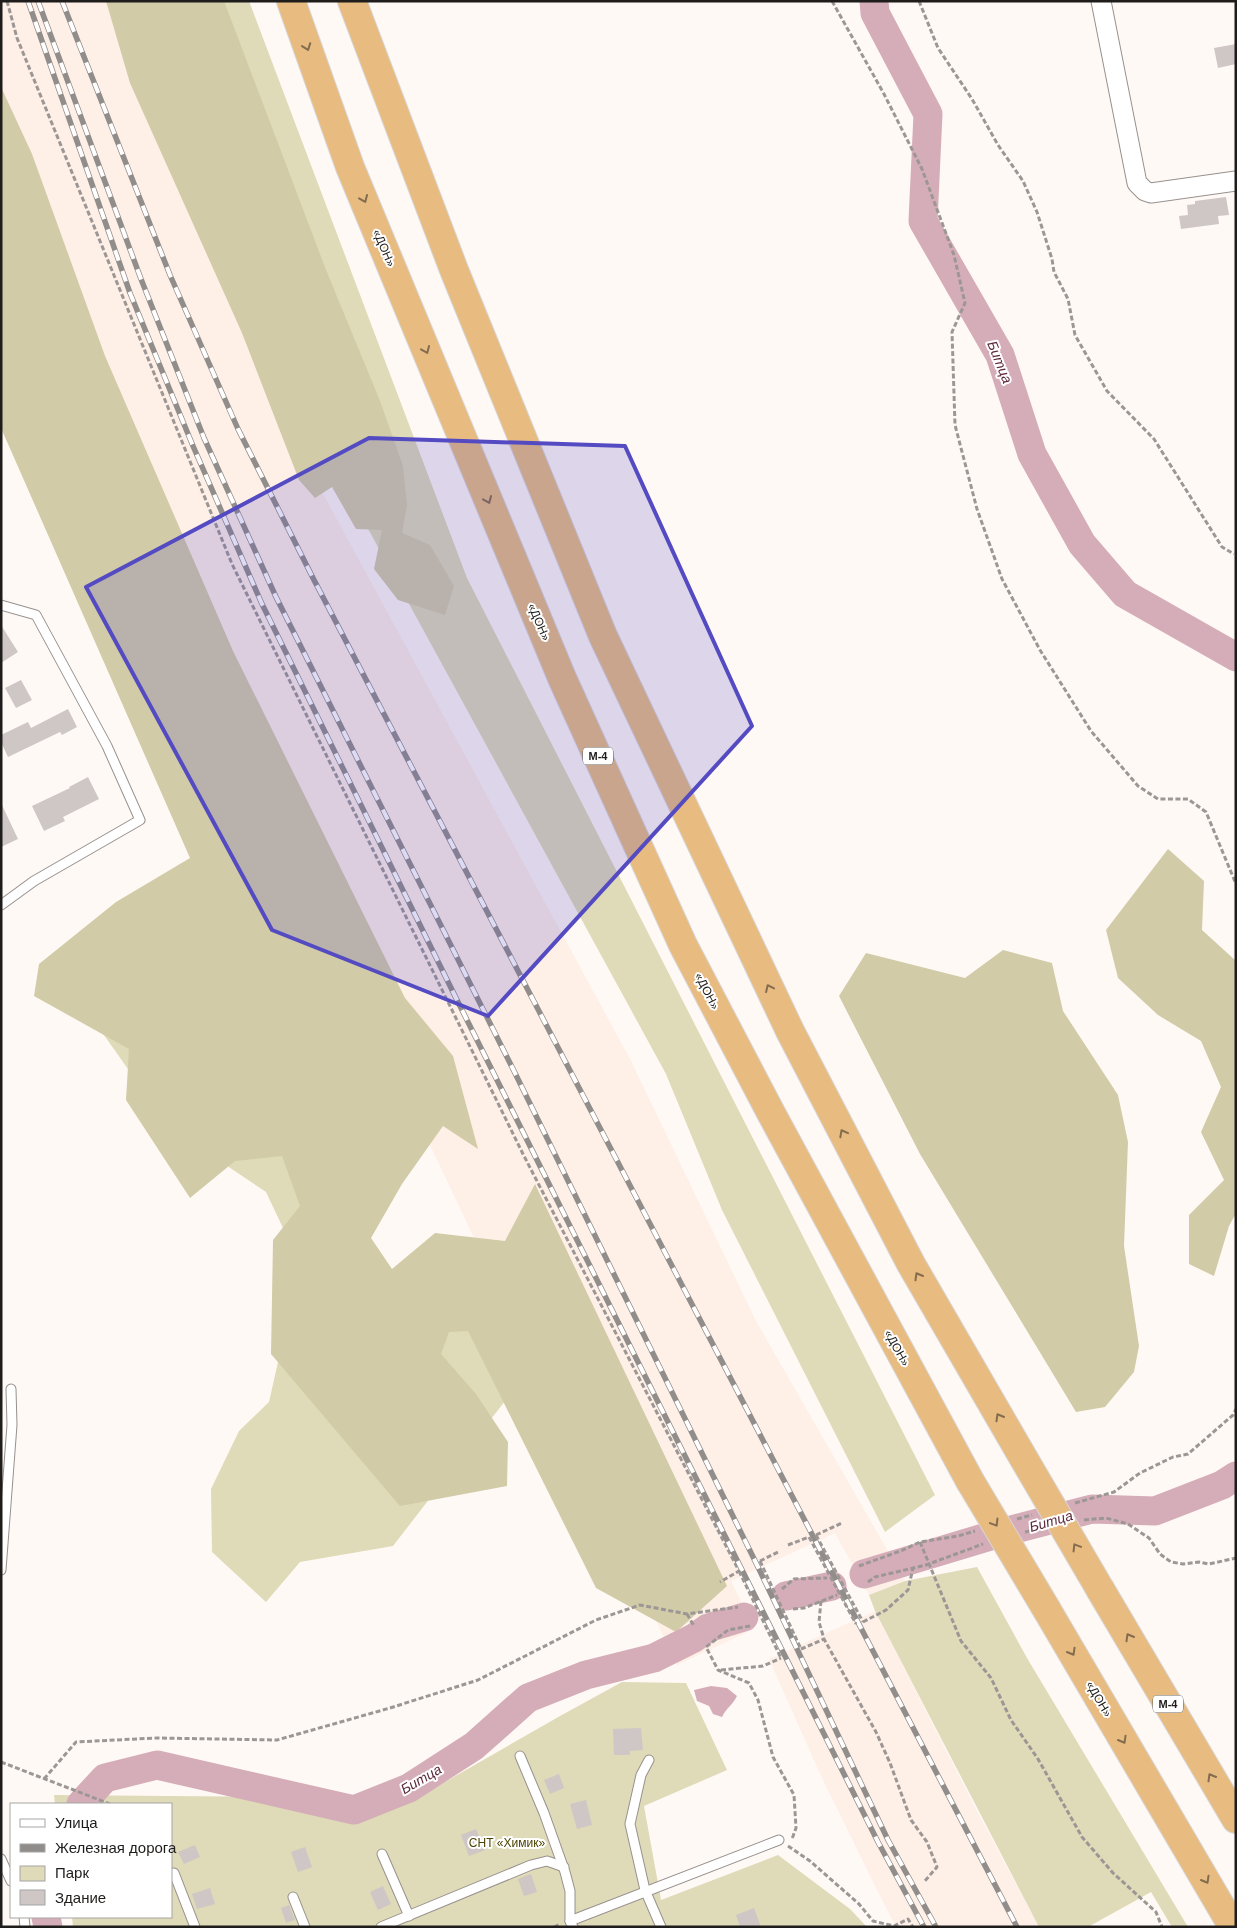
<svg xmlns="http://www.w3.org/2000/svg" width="1237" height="1928" font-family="Arial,sans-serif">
  <rect width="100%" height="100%" fill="#fff9f6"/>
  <!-- built -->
  <g fill="#feefe7">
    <path d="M 1,1 L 129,1 L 283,420 L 630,1059 L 756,1321 L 905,1581 L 869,1595 L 835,1533 L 731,1581 L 754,1629 L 677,1665 L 191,642 L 1,198 Z"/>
    <path d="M 875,1611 L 978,1813 L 1039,1927 L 896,1927 L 875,1886 L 822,1778 L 769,1659 Z"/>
  </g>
  <!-- green -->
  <g fill="#dfdab7">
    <path d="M 150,1 L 249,1 L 467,578 L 935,1495 L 885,1532 L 722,1210 L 666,1074 L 308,419 Z"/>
    <path d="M 128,930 L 362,1263 L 539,1357 L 393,1546 L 300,1562 L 266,1602 L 212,1552 L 211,1489 L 239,1431 L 269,1402 L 300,1264 L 266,1192 L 169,1127 L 65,980 Z"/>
    <path d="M 977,1567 L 1027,1658 L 1188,1927 L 1172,1927 L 1151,1892 L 1088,1927 L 1039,1927 L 875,1611 L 869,1595 L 905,1581 Z"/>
    <path d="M 622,1682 L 686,1683 L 727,1770 L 644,1806 L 661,1900 L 778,1855 L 850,1909 L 867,1927 L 73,1927 L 72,1917 L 171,1917 L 171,1804 L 55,1804 L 54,1795 L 417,1798 L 560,1716 Z"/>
  </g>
  <!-- forest -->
  <g fill="#d1cba7">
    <path d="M 106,1 L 224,1 L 326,270 L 380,401 L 403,466 L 407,505 L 402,533 L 430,545 L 454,586 L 445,615 L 398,600 L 374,569 L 382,530 L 356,529 L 332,487 L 315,498 L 299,480 L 242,333 L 130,83 Z"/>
    <path d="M 1,87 L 32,154 L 105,356 L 233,651 L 405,998 L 453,1056 L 478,1149 L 443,1126 L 402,1184 L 371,1238 L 392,1269 L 435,1233 L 505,1241 L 535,1184 L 727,1586 L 676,1632 L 596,1588 L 468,1331 L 449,1332 L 441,1354 L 476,1394 L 508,1442 L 507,1486 L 400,1506 L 271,1354 L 273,1240 L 300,1206 L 282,1156 L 235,1161 L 190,1198 L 126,1100 L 129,1049 L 34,996 L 39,964 L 116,902 L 190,858 L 1,428 Z"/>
    <path d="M 1168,849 L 1204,881 L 1202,930 L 1236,961 L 1236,1213 L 1229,1226 L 1214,1276 L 1189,1264 L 1189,1215 L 1224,1180 L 1201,1132 L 1221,1087 L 1201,1041 L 1158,1015 L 1118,978 L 1106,930 Z"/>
    <path d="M 1003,950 L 1052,963 L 1063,1011 L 1118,1095 L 1128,1142 L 1124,1246 L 1139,1346 L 1134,1372 L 1105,1407 L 1076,1412 L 920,1154 L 839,996 L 866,953 L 965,978 Z"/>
  </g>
  <!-- water -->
  <path fill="#d5adb9" d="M 711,1686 L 727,1688 L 737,1696 C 733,1705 726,1708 722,1717 L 713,1714 L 709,1706 L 697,1701 L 694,1690 Z"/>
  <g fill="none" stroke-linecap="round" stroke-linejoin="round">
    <!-- river -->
    <g stroke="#d5adb9" stroke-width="29">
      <path d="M 874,1 L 875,13 L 928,114 L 923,221 L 1000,355 L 1032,454 L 1082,544 L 1125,594 L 1236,657"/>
      <path d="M 864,1574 L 1000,1533 L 1092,1509 L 1155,1511 L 1222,1485 L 1236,1476"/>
      <path d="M 786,1596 L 832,1586"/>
      <path d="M 81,1804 L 105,1778 L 157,1765 L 354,1810 L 409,1788 L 474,1746 L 528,1698 L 586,1675 L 654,1658 L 694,1638 L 708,1628 L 744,1617"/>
      <path d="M 46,1917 L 48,1927"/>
    </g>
  </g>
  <!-- building -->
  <g fill="#cfc6c6">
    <path d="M 1236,44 L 1236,64 L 1218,68 L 1214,48 Z"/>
    <path d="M 1226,197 L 1229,215 L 1218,216 L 1219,224 L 1181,229 L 1179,216 L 1188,215 L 1187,205 L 1195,204 L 1195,201 Z"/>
    <path d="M 1,625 L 18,652 L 1,663 Z"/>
    <path d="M 21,680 L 32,700 L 16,708 L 5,688 Z"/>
    <path d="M 68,709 L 77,727 L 62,735 L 60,732 L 8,757 L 1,742 L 1,735 L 28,722 L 31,728 Z"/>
    <path d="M 88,777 L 99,799 L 63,817 L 65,821 L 44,831 L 32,806 L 70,788 L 69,787 Z"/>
    <path d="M 1,803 L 18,839 L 1,847 Z"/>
    <path d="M 641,1728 L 643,1750 L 630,1751 L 630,1755 L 614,1755 L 613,1729 Z"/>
    <path d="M 559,1774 L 564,1788 L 550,1794 L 544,1780 Z"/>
    <path d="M 586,1800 L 592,1825 L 577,1829 L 570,1804 Z"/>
    <path d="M 476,1829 L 485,1850 L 469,1856 L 461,1835 Z"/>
    <path d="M 195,1845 L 200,1857 L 184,1864 L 178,1852 Z"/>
    <path d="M 305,1847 L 312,1867 L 298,1872 L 291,1852 Z"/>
    <path d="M 531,1874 L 537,1892 L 524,1896 L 518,1879 Z"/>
    <path d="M 383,1886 L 391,1904 L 378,1910 L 370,1892 Z"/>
    <path d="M 210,1888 L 215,1904 L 197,1909 L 192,1894 Z"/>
    <path d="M 289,1905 L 295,1920 L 286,1923 L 281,1908 Z"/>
    <path d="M 754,1908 L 761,1927 L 740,1927 L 736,1915 Z"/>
  </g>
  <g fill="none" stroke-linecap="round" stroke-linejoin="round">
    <defs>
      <g id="lane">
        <path d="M 1,605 L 36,615 L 107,746 L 140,820 L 34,881 L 1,905"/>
        <path d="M 1,1570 L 12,1425 L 11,1389"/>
        <path d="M 520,1756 L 544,1813 L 565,1872 L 570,1891 L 570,1921 L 573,1927"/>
        <path d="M 649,1760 L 641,1775 L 630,1824 L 645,1890 L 661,1927"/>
        <path d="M 382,1854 L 409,1916"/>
        <path d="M 1,1859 L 11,1881"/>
        <path d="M 174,1873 L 195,1927"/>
        <path d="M 293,1897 L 305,1927"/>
        <path d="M 24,1917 L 25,1927"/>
        <path d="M 570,1921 L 779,1840"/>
        <path d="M 381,1927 L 531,1865 L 547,1861 L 564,1867"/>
      </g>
      <path id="street" d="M 1101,1 L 1137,183 L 1145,191 L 1151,193 L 1236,181"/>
      <g id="highway">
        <path d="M 291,1 L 350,167 L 562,678 L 683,945 L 771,1113 L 970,1481"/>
        <path d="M 352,1 L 454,270 L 603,636 L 790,1031 L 911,1264 L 1024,1459"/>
        <path d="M 1100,1589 L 1236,1819"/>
        <path d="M 1047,1610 L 1233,1927"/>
      </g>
    </defs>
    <!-- lane casing -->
    <use href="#lane" stroke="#98918e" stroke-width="11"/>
    <!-- street casing -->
    <use href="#street" stroke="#98918e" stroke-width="21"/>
    <!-- highway casing -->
    <use href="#highway" stroke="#d7d6d6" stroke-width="30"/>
    <!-- path -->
    <g stroke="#9c9795" stroke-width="3" stroke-dasharray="5 2.5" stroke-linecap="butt">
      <path d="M 7,1 L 17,38 L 232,564 L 524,1156 L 739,1571 L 720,1582"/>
      <path d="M 832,1 L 884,94 L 922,169 L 954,255 L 965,303 L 952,332 L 955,425 L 977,509 L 1002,579 L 1040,650 L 1091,731 L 1138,786 L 1158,799 L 1188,799 L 1206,812 L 1236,884"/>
      <path d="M 919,1 L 938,48 L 972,99 L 998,145 L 1023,181 L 1037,212 L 1052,259 L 1054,272 L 1068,299 L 1075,335 L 1107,391 L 1154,439 L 1222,547 L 1234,554"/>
      <path d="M 1075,1503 L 1114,1492 L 1140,1473 L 1173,1457 L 1188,1454 L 1233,1415 L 1236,1409"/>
      <path d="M 1017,1519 L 1032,1515"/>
      <path d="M 1084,1520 L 1106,1518 L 1128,1524 L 1149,1538 L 1160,1554 L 1171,1562 L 1183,1564 L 1199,1562 L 1209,1564 L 1236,1558"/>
      <path d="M 1025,1532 L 1041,1529"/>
      <path d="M 816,1535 L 842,1523"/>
      <path d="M 920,1542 L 961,1641 L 991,1678 L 1011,1720 L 1038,1759 L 1082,1837 L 1113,1873 L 1156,1912 L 1162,1927"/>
      <path d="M 788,1545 L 809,1537"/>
      <path d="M 760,1561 L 778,1552"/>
      <path d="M 859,1566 L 903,1550 L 920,1542 L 958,1536 L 975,1531"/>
      <path d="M 868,1582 L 875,1577 L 926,1565 L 983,1544"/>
      <path d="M 782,1589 L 794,1579 L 827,1578"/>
      <path d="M 821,1601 L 819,1622 L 824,1639 L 876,1732 L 890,1763 L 911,1820 L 927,1842 L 937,1867 L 924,1882"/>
      <path d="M 793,1609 L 804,1608 L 837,1595"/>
      <path d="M 687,1614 L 694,1626"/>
      <path d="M 863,1622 L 886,1610 L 908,1590 L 913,1568"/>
      <path d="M 750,1626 L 728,1630 L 706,1647 L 718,1670 L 749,1683 L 758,1700 L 773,1757 L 794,1795 L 796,1828 L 792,1839"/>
      <path d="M 801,1649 L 824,1639"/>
      <path d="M 721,1670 L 763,1666 L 781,1658"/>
      <path d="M 1,1762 L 110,1804"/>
      <path d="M 44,1779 L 76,1742 L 157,1738 L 277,1740 L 390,1708 L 478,1680 L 596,1620 L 640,1605 L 687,1614 L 738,1607"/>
      <path d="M 788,1846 L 810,1861 L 859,1904 L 873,1921 L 894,1926 L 908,1919 L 913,1927"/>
      <path d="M 554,1927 L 560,1924"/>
    </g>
    <!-- lane -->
    <use href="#lane" stroke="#fff" stroke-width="9"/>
    <!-- street -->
    <use href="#street" stroke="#fff" stroke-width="19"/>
    <!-- highway -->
    <use href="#highway" stroke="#e8bc80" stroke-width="28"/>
    <defs>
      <g id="rail">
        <path d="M 28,1 L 130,293 L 193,446 L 262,604 L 456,998 L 878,1842 L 924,1927"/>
        <path d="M 38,1 L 141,279 L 204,438 L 276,597 L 513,1069 L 758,1567 L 888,1840 L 936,1927"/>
        <path d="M 62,1 L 170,275 L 238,429 L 314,580 L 1017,1927"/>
      </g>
    </defs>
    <!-- rail casing -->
    <use href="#rail" stroke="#918d8a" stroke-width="5.5"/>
    <!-- rail -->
    <use href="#rail" stroke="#fff" stroke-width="4" stroke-dasharray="11" stroke-linecap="butt"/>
    <defs>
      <g id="highway-bridge">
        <path d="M 1024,1459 L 1100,1589"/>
        <path d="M 970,1481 L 1047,1610"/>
      </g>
    </defs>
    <!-- highway-bridge casing -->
    <use href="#highway-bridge" stroke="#d7d6d6" stroke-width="30" stroke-linecap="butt"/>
    <!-- path-bridge -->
    <g stroke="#9c9795" stroke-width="3" stroke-dasharray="5 2.5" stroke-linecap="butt">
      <path d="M 816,1535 L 863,1622"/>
      <path d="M 809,1537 L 856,1624"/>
      <path d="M 760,1561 L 801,1649"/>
      <path d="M 739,1571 L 781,1658"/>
    </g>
    <!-- highway-bridge -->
    <use href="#highway-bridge" stroke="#e8bc80" stroke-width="28"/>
  </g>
  <!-- one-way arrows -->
  <defs><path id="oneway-chevron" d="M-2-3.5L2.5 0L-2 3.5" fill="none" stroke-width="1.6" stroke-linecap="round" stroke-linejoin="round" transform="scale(1.25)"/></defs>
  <g stroke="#846c4e">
    <use href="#oneway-chevron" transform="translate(307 47) rotate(70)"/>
    <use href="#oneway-chevron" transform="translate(364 199) rotate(67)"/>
    <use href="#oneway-chevron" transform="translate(426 350) rotate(67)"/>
    <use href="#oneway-chevron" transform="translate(488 500) rotate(67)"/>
    <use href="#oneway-chevron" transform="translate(769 988) rotate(-115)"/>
    <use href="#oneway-chevron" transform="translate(843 1133) rotate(-118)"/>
    <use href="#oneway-chevron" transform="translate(918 1276) rotate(-120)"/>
    <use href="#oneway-chevron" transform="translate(999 1417) rotate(-120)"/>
    <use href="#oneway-chevron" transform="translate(995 1523) rotate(59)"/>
    <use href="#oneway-chevron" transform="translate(1076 1547) rotate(-121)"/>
    <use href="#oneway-chevron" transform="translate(1129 1637) rotate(-120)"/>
    <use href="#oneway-chevron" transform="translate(1072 1652) rotate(60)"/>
    <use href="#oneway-chevron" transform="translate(1123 1740) rotate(60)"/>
    <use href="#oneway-chevron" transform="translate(1211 1777) rotate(-120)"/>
    <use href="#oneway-chevron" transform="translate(1206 1880) rotate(60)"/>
  </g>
  <!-- marked area -->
  <path fill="#544bc2" fill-opacity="0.2" stroke="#544bc2" stroke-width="4" stroke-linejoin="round" d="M 369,438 L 625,446 L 752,726 L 488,1016 L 272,930 L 86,587 Z"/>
  <g text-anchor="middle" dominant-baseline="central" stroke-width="4" stroke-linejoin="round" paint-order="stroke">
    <!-- shield labels -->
    <g fill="#fff" stroke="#62615f" stroke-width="1">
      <rect x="583" y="747.5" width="30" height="17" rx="4"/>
      <rect x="1153" y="1695.5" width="30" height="17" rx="4"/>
    </g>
    <g font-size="11" font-weight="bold" fill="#1f1d1b">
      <text x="598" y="756">М-4</text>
      <text x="1168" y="1704">М-4</text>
    </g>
    <!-- street labels -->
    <g font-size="12" fill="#1f1d1b" stroke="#fff">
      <text transform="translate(384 248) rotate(67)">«ДОН»</text>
      <text transform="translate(539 622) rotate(67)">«ДОН»</text>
      <text transform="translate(707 991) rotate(63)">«ДОН»</text>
      <text transform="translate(897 1348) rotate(61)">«ДОН»</text>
      <text transform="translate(1099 1699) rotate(60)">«ДОН»</text>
    </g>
    <!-- park labels -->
    <g font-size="12" fill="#4c4200" stroke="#fff">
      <text x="507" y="1843">СНТ «Химик»</text>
    </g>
    <!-- water labels -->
    <g font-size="14" font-style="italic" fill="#5c293c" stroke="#fff">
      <text transform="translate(1000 362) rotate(68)">Битца</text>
      <text transform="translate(1051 1521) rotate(-16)">Битца</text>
      <text transform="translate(421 1779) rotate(-30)">Битца</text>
    </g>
  </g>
  <!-- border -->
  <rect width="1237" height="1928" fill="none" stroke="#1f1d1b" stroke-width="5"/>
  <!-- legend -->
  <rect x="10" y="1803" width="162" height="115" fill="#ffffff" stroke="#a5a5a4"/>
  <rect x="20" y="1819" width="25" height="8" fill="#ffffff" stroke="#a5a5a4"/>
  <text x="55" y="1828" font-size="15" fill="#1f1d1b">Улица</text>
  <rect x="20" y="1844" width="25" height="8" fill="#918d8a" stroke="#a5a5a4"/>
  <text x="55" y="1853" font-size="15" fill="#1f1d1b">Железная дорога</text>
  <rect x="20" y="1866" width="25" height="15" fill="#dfdab7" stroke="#a5a5a4"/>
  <text x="55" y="1878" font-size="15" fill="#1f1d1b">Парк</text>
  <rect x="20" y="1890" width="25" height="15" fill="#cfc6c6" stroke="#a5a5a4"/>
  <text x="55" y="1903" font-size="15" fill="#1f1d1b">Здание</text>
</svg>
